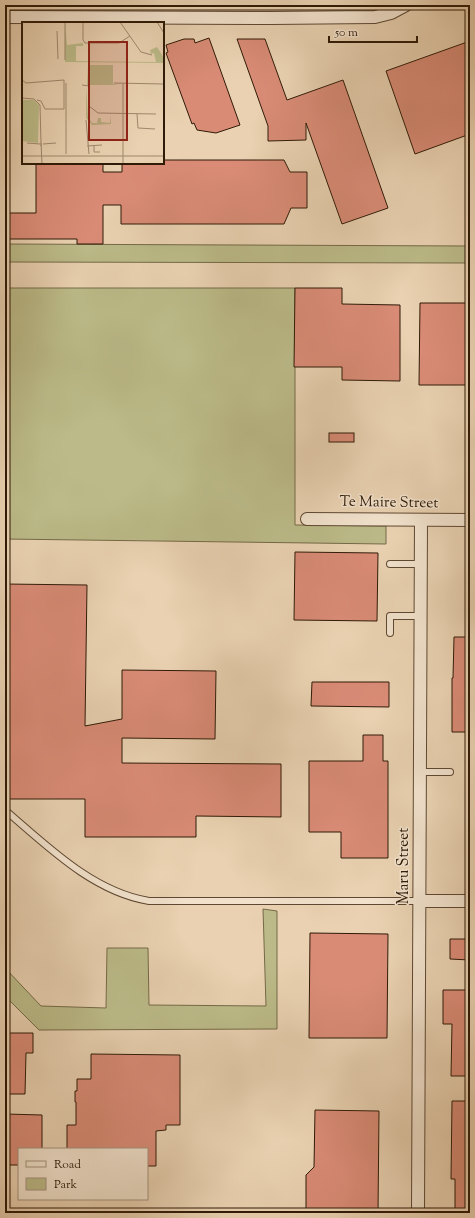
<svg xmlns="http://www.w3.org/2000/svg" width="475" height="1218" font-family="'Sorts Mill Goudy',serif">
  <rect width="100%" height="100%" fill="#e9d1b1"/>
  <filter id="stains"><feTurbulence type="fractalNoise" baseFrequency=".005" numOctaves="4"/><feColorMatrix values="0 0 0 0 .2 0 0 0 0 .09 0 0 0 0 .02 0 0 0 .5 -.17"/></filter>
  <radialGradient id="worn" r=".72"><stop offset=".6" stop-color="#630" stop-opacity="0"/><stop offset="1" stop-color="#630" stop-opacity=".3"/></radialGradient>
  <!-- green -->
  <g fill="#bbba88" stroke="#756a48">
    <path d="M 5,244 L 470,246 L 470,263 L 5,262 Z"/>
    <path d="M 5,288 L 295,288 L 295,525 L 386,526 L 386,544 L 5,539 Z"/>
    <path d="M 263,909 L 277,911 L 277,1029 L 39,1030 L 5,996 L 5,968 L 41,1006 L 106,1008 L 107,948 L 148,948 L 149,1005 L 266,1006 Z"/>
  </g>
  <!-- building -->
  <g fill="#d98b76" stroke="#2f1a07">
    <path d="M 209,38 L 240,125 L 216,133 L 197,130 L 194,123 L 192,124 L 166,53 L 168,52 L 166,45 L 184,39 L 194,39 L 195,43 Z"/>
    <path d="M 237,39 L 265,39 L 287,100 L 343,80 L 388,208 L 342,224 L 306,123 L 306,140 L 268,141 L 268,126 Z"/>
    <path d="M 470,41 L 470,134 L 415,154 L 386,71 Z"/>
    <path d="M 163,160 L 284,160 L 290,172 L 307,172 L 307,208 L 291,208 L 284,224 L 121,224 L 121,205 L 103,205 L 103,244 L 77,244 L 77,239 L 5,239 L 5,213 L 36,213 L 36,164 L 103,164 L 103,172 L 122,172 L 122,163 L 163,163 Z"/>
    <path d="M 295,288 L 342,288 L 342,304 L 400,305 L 400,381 L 342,380 L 342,367 L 294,367 Z"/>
    <path d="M 420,303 L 470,303 L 470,385 L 419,385 Z"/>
    <rect x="329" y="433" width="25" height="9"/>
    <path d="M 295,552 L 378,553 L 377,621 L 294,620 Z"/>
    <path d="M 5,584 L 87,585 L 85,726 L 122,719 L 122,670 L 216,671 L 215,739 L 122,738 L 122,763 L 281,764 L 281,817 L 196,816 L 196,837 L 85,837 L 85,799 L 5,799 Z"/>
    <path d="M 454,637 L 470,637 L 470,732 L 452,732 L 452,678 L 453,678 Z"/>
    <path d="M 312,682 L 389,682 L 389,707 L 311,706 Z"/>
    <path d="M 363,735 L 383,735 L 383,761 L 388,761 L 388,858 L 341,858 L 341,832 L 309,832 L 309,761 L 363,761 Z"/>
    <path d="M 310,933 L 388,934 L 387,1038 L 309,1038 Z"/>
    <path d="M 450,939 L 470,939 L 470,960 L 450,959 Z"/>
    <path d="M 443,990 L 470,990 L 470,1076 L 451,1076 L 452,1024 L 443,1024 Z"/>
    <path d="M 5,1033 L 33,1033 L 33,1053 L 26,1053 L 25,1094 L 5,1094 Z"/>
    <path d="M 91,1054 L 180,1055 L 180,1125 L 166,1125 L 166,1130 L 156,1131 L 156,1166 L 147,1166 L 147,1149 L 67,1149 L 67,1125 L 76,1125 L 76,1102 L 75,1102 L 75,1091 L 77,1091 L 77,1079 L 91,1079 Z"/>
    <path d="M 452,1101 L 470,1101 L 470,1213 L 455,1213 L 455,1179 L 451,1179 Z"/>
    <path d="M 315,1110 L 379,1111 L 378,1213 L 306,1213 L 306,1175 L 314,1167 Z"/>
    <path d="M 5,1114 L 42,1115 L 42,1149 L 19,1149 L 19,1165 L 5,1165 Z"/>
  </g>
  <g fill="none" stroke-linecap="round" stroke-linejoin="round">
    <defs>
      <g id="lane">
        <path d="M 390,564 L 421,564"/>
        <path d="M 390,633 L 390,616 L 421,616"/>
        <path d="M 420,772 L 450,772"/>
        <path d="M 5,810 C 47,846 93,892 149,901 L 419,901"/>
      </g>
      <g id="street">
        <path d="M 5,17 L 271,18 L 375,17 L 391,13 L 406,5"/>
        <path d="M 307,519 L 470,520"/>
        <path d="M 419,901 L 470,901"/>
        <path d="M 418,1213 L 421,520"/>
      </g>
    </defs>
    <!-- lane casing -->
    <use href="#lane" stroke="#5e4832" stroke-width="8"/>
    <!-- street casing -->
    <use href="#street" stroke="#5e4832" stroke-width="14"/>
    <!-- lane -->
    <use href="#lane" stroke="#f1e1cc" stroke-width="6"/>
    <!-- street -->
    <use href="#street" stroke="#f1e1cc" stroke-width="12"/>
  </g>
  <g text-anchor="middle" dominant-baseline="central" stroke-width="3" stroke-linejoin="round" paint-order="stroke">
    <!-- street labels -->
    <g font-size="15" fill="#2f1a07" stroke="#f1e1cc">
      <text transform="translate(389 503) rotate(1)">Te Maire Street</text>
      <text transform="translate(404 866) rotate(-90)">Maru Street</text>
    </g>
  </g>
  <!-- overview -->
  <g transform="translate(22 22)">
    <rect width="142" height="142" fill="#e9d1b1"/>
    <path d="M 43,0 L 45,23 L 61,21 L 61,24 L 54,24 L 54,39 L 134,40 L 132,31 L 129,32 L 128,28 L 135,25 L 142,36 L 142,41 L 43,40 ZM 66,43 L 91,43 L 91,62 L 98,63 L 65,63 ZM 64,64 L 66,95 L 70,101 L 75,101 L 76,96 L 79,96 L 79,100 L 88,101 L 89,93 L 89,102 L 70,103 L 64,96 ZM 0,78 L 12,78 L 17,83 L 16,121 L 0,119 Z" fill="#bbba88"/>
    <path fill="none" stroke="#9f886d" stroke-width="1" d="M 61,0 L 61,18 L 63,21 L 97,21 L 108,14M 98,0 L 119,30 L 130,33M 135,0 L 142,11M 35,9 L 36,37M 43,38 L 43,0M 0,58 L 4,61 L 42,58 L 42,87 L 23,87 L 19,79 L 15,78M 44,61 L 44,132M 92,61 L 142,62M 60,63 L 67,64 L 67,84 L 76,91 L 134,92M 0,76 L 12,77 L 18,83 L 19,121M 115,92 L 116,106 L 133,107M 64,98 L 67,132M 5,121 L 18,122M 21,122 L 34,121M 72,123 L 72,130 L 78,130M 19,124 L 19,121 L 20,142M 65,124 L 80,123M 0,134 L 142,134M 101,142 L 101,62"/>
    <path fill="#8f2418" fill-opacity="0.15" stroke="#8f2418" stroke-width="2" d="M 67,20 L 105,20 L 105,118 L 67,118 Z"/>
    <rect width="142" height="142" fill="none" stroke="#2f1a07" stroke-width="2"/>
  </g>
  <!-- margin -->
  <rect width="475" height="1218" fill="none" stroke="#e9d1b1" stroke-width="20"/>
  <rect x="6" y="6" width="463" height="1206" fill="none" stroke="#2f1a07" stroke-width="2"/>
  <rect x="10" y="10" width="455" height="1198" fill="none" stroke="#2f1a07"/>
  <!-- legend -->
  <rect x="18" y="1148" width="130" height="52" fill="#f1e1cc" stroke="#a3917d"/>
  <rect x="26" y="1161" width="20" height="6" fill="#f1e1cc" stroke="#a3917d"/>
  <text x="54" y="1168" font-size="12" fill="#2f1a07">Road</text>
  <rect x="26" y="1178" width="20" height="12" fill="#bbba88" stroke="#a3917d"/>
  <text x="54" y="1188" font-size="12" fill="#2f1a07">Park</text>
  <!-- scale -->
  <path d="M329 36v6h88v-6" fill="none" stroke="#2f1a07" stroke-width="2"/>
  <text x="335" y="36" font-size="12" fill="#2f1a07" stroke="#f1e1cc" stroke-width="3" paint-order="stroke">50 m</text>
  <rect width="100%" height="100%" filter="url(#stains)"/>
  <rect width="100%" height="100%" fill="url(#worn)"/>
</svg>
